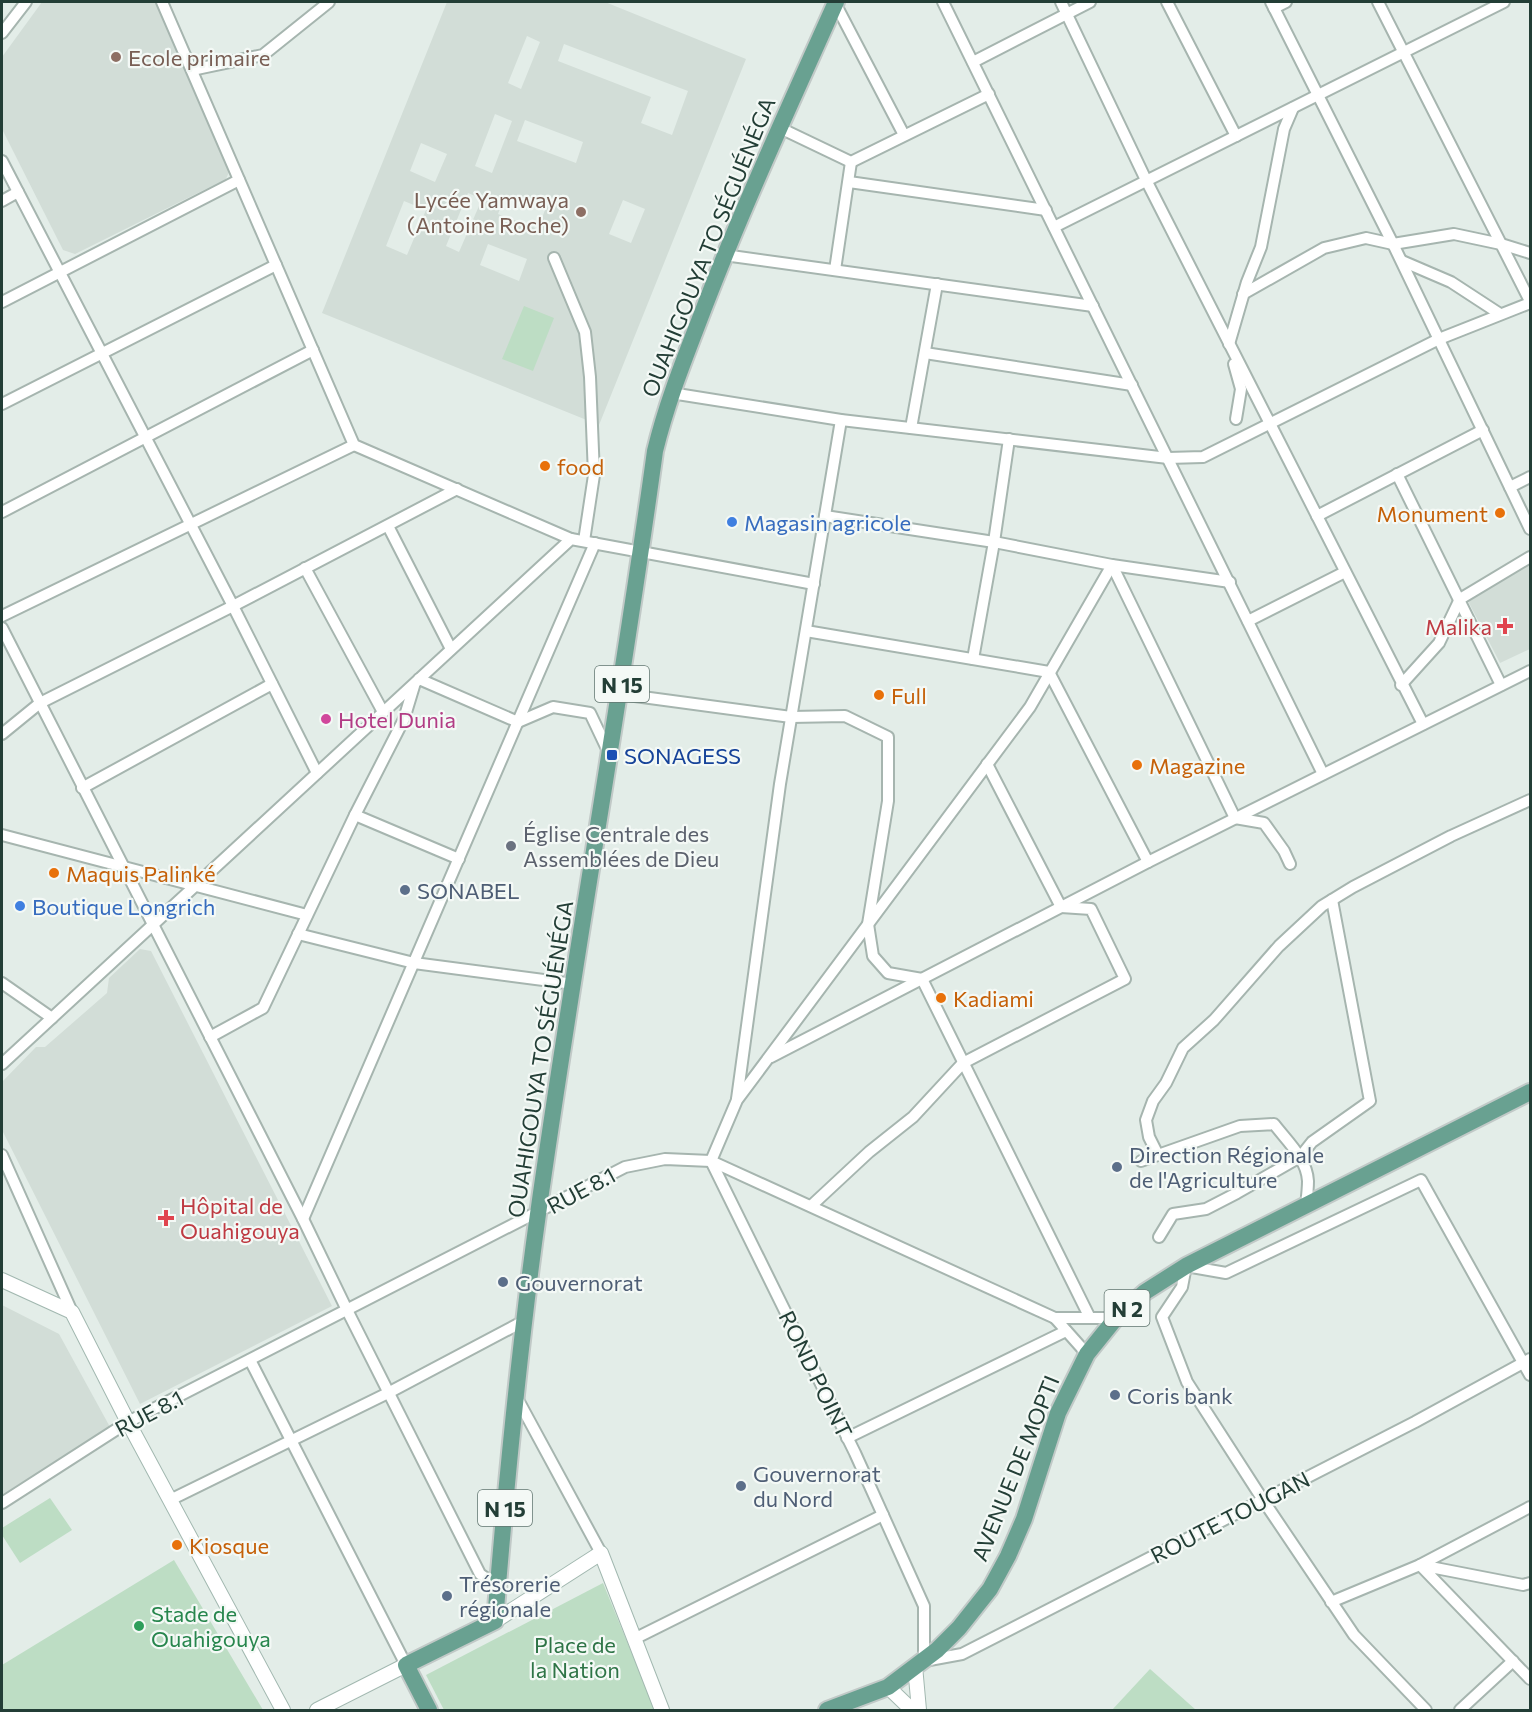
<svg xmlns="http://www.w3.org/2000/svg" width="1532" height="1712" font-family="Commissioner,sans-serif">
  <rect width="100%" height="100%" fill="#e3ede8"/>
  <!-- built -->
  <g fill="#d2ddd7" fill-rule="evenodd">
    <path d="M 42,2 L 159,2 L 231,167 L 226,179 L 75,254 L 63,250 L 2,129 L 2,57 Z"/>
    <path d="M 447,2 L 605,2 L 746,59 L 599,425 L 322,313 ZM 527,36 L 540,42 L 521,89 L 508,83 ZM 564,44 L 688,91 L 672,135 L 641,123 L 651,97 L 558,61 ZM 495,114 L 512,121 L 492,173 L 475,166 ZM 525,120 L 583,142 L 576,163 L 517,141 ZM 421,143 L 447,154 L 435,182 L 410,171 ZM 468,193 L 482,199 L 459,252 L 446,246 ZM 505,195 L 545,210 L 538,229 L 498,214 ZM 623,200 L 645,209 L 631,243 L 609,234 ZM 404,201 L 426,210 L 407,255 L 386,246 ZM 488,244 L 527,259 L 519,281 L 480,265 Z"/>
    <path d="M 1530,560 L 1530,649 L 1500,663 L 1469,603 L 1472,586 Z"/>
    <path d="M 140,949 L 151,951 L 332,1306 L 140,1404 L 2,1130 L 2,1082 L 36,1047 L 45,1047 L 107,993 L 109,978 Z"/>
    <path d="M 2,1305 L 59,1334 L 110,1427 L 2,1495 Z"/>
  </g>
  <!-- green -->
  <g fill="#bdddc4">
    <path d="M 524,306 L 554,318 L 533,371 L 502,359 Z"/>
    <path d="M 50,1498 L 72,1530 L 20,1563 L 2,1535 L 2,1528 Z"/>
    <path d="M 174,1560 L 263,1710 L 2,1710 L 2,1665 Z"/>
    <path d="M 603,1583 L 655,1710 L 444,1710 L 426,1675 Z"/>
    <path d="M 1150,1669 L 1196,1710 L 1112,1710 Z"/>
  </g>
  <g fill="none" stroke-linecap="round" stroke-linejoin="round">
    <defs>
      <g id="minor">
        <path d="M 162,2 L 354,445 L 571,539"/>
        <path d="M 943,2 L 1323,774"/>
        <path d="M 1061,2 L 1146,180 L 1423,724"/>
        <path d="M 1167,2 L 1236,136"/>
        <path d="M 1271,2 L 1393,244 L 1530,529"/>
        <path d="M 1378,2 L 1530,301"/>
        <path d="M 835,3 L 904,135"/>
        <path d="M 1274,8 L 1286,2"/>
        <path d="M 2,33 L 26,2"/>
        <path d="M 973,62 L 1090,2"/>
        <path d="M 192,70 L 263,55 L 329,2"/>
        <path d="M 780,128 L 851,162 L 989,94"/>
        <path d="M 2,161 L 233,606 L 317,773"/>
        <path d="M 849,182 L 1046,210"/>
        <path d="M 2,201 L 18,192"/>
        <path d="M 1054,227 L 1504,2"/>
        <path d="M 724,255 L 1093,306"/>
        <path d="M 554,258 L 585,332 L 590,377 L 594,475 L 584,541"/>
        <path d="M 1402,261 L 1451,282 L 1500,314"/>
        <path d="M 835,270 L 851,162"/>
        <path d="M 1243,294 L 1324,248 L 1366,238 L 1393,244 L 1454,234 L 1501,244 L 1530,253"/>
        <path d="M 2,302 L 239,180"/>
        <path d="M 1229,344 L 1247,282 L 1261,247 L 1284,129 L 1293,108"/>
        <path d="M 925,353 L 1132,385"/>
        <path d="M 1234,364 L 1241,389 L 1236,419"/>
        <path d="M 671,393 L 841,420 L 1168,458 L 1203,457 L 1439,339 L 1530,303"/>
        <path d="M 2,404 L 276,265"/>
        <path d="M 911,428 L 937,284"/>
        <path d="M 1397,474 L 1501,685"/>
        <path d="M 1510,487 L 1530,477"/>
        <path d="M 2,512 L 313,350"/>
        <path d="M 825,516 L 994,542 L 1112,565 L 1235,818 L 1264,823 L 1284,851 L 1290,864"/>
        <path d="M 1317,516 L 1483,430"/>
        <path d="M 388,526 L 451,649"/>
        <path d="M 305,568 L 383,712"/>
        <path d="M 1230,582 L 1112,565 L 1030,707 L 737,1100 L 711,1161 L 855,1453 L 924,1606 L 924,1661 L 962,1654 L 1415,1422 L 1530,1359"/>
        <path d="M 2,616 L 354,445"/>
        <path d="M 1248,621 L 1345,572"/>
        <path d="M 2,628 L 303,1219 L 347,1310 L 480,1574 L 497,1586"/>
        <path d="M 806,631 L 1049,672 L 1148,862"/>
        <path d="M 973,659 L 994,542 L 1009,439"/>
        <path d="M 419,679 L 518,722 L 553,707 L 590,713 L 609,753"/>
        <path d="M 1401,685 L 1439,643 L 1460,599 L 1530,557"/>
        <path d="M 620,694 L 791,717 L 845,716 L 888,737 L 888,801 L 868,924 L 873,956 L 888,973 L 922,979 L 1090,1318"/>
        <path d="M 2,734 L 40,703 L 233,606 L 457,489"/>
        <path d="M 82,788 L 272,684"/>
        <path d="M 355,815 L 459,859"/>
        <path d="M 2,835 L 307,915"/>
        <path d="M 298,934 L 414,963 L 574,984"/>
        <path d="M 2,983 L 52,1018"/>
        <path d="M 210,1037 L 263,1008 L 355,815 L 404,719 L 414,686"/>
        <path d="M 771,1057 L 1148,862 L 1530,671"/>
        <path d="M 2,1064 L 571,539 L 814,584"/>
        <path d="M 737,1099 L 780,784 L 841,420"/>
        <path d="M 2,1155 L 72,1312"/>
        <path d="M 1158,1155 L 1149,1137 L 1146,1120 L 1153,1101 L 1166,1083 L 1183,1048 L 1214,1020 L 1279,946 L 1322,906 L 1353,887 L 1451,836 L 1530,800"/>
        <path d="M 1141,1161 L 1240,1126 L 1274,1124 C 1287,1141 1307,1159 1308,1181 C 1308,1189 1307,1197 1306,1205"/>
        <path d="M 811,1206 L 869,1152 L 913,1117 L 963,1063 L 1125,979 L 1091,909 L 1061,907 L 987,764"/>
        <path d="M 303,1219 L 595,543"/>
        <path d="M 1159,1237 L 1173,1214 L 1206,1209 L 1237,1193 L 1300,1157 L 1312,1142 L 1370,1101 L 1332,900"/>
        <path d="M 1087,1354 L 1055,1318 L 1116,1318"/>
        <path d="M 250,1360 L 406,1665"/>
        <path d="M 517,1398 L 601,1553"/>
        <path d="M 847,1438 L 1066,1331"/>
        <path d="M 170,1500 L 388,1393 L 524,1321"/>
        <path d="M 2,1503 L 128,1422 L 625,1167 L 665,1159 L 711,1161 L 1055,1318"/>
        <path d="M 1530,1583 L 1523,1585 L 1420,1565 L 1530,1679"/>
        <path d="M 1331,1602 L 1420,1565 L 1530,1507"/>
        <path d="M 634,1639 L 883,1515"/>
        <path d="M 1426,1710 L 1354,1635 L 1263,1500 L 1187,1382 L 1162,1317 L 1182,1287 L 1186,1266 L 1226,1273 L 1421,1180 L 1530,1375"/>
        <path d="M 1460,1710 L 1513,1661"/>
      </g>
      <g id="secondary">
        <path d="M 2,1280 L 72,1312 L 128,1422 L 283,1710"/>
        <path d="M 495,1621 L 601,1553 L 662,1710"/>
        <path d="M 915,1666 L 919,1710"/>
        <path d="M 888,1687 L 912,1710"/>
        <path d="M 317,1710 L 406,1665"/>
      </g>
      <g id="primary">
        <path d="M 429,1710 L 406,1665 L 495,1621 C 506,1485 519,1349 538,1214 C 574,959 620,706 655,451 C 667,401 686,355 704,308 C 744,204 791,103 836,2"/>
        <path d="M 827,1710 L 888,1687 L 937,1650 L 959,1628 L 990,1589 L 1008,1556 L 1024,1519 L 1058,1413 L 1087,1354 L 1116,1318 L 1145,1292 L 1186,1266 L 1530,1092"/>
      </g>
    </defs>
    <!-- minor casing -->
    <use href="#minor" stroke="#a6b5af" stroke-width="14"/>
    <!-- secondary casing -->
    <use href="#secondary" stroke="#a2b8b0" stroke-width="16"/>
    <!-- primary casing -->
    <use href="#primary" stroke="#c1c9c7" stroke-width="20"/>
    <!-- minor -->
    <use href="#minor" stroke="#fff" stroke-width="10"/>
    <!-- secondary -->
    <use href="#secondary" stroke="#fff" stroke-width="14"/>
    <!-- primary -->
    <use href="#primary" stroke="#69a191" stroke-width="16"/>
  </g>
  <!-- markers -->
  <g fill="#8d6e63" stroke="#f4f9f6" stroke-width="2">
    <circle cx="116" cy="57" r="6"/>
    <circle cx="581" cy="212" r="6"/>
  </g>
  <g fill="#e8710a" stroke="#f4f9f6" stroke-width="2">
    <circle cx="545" cy="466" r="6"/>
    <circle cx="1500" cy="513" r="6"/>
    <circle cx="879" cy="695" r="6"/>
    <circle cx="1137" cy="765" r="6"/>
    <circle cx="54" cy="873" r="6"/>
    <circle cx="941" cy="998" r="6"/>
    <circle cx="177" cy="1545" r="6"/>
  </g>
  <g fill="#3f7fe0" stroke="#f4f9f6" stroke-width="2">
    <circle cx="732" cy="522" r="6"/>
    <circle cx="20" cy="906" r="6"/>
  </g>
  <g fill="#e0444e" stroke="#f4f9f6" stroke-width="2">
    <path d="M1502 617h6v6h6v6h-6v6h-6v-6h-6v-6h6z"/>
    <path d="M163 1209h6v6h6v6h-6v6h-6v-6h-6v-6h6z"/>
  </g>
  <circle fill="#d1479c" stroke="#f4f9f6" stroke-width="2" cx="326" cy="719" r="6"/>
  <rect fill="#1a4fb4" stroke="#f4f9f6" stroke-width="2" x="606" y="749" width="12" height="12" rx="3"/>
  <circle fill="#6b7280" stroke="#f4f9f6" stroke-width="2" cx="511" cy="846" r="6"/>
  <g fill="#5c6f8a" stroke="#f4f9f6" stroke-width="2">
    <circle cx="405" cy="890" r="6"/>
    <circle cx="1117" cy="1167" r="6"/>
    <circle cx="503" cy="1282" r="6"/>
    <circle cx="1115" cy="1395" r="6"/>
    <circle cx="741" cy="1486" r="6"/>
    <circle cx="447" cy="1596" r="6"/>
  </g>
  <circle fill="#2e9e5b" stroke="#f4f9f6" stroke-width="2" cx="139" cy="1626" r="6"/>
  <g text-anchor="middle" dominant-baseline="central" stroke-width="4.5" stroke-linejoin="round" paint-order="stroke">
    <!-- shield labels -->
    <g fill="#f4f9f6" stroke="#627670" stroke-width="1.5">
      <rect x="595" y="666" width="54" height="36" rx="4.5"/>
      <rect x="1104.5" y="1290" width="45" height="36" rx="4.5"/>
      <rect x="478" y="1490" width="54" height="36" rx="4.5"/>
    </g>
    <g font-size="21" font-weight="bold" fill="#233e36">
      <text x="622" y="684">N 15</text>
      <text x="1127" y="1308">N 2</text>
      <text x="505" y="1508">N 15</text>
    </g>
    <!-- education labels -->
    <g font-size="22" fill="#785e54" stroke="#f4f9f6" text-anchor="start">
      <text x="128" y="57">Ecole primaire</text>
      <text x="569" y="199" text-anchor="end">Lycée Yamwaya<tspan x="569" dy="25">(Antoine Roche)</tspan></text>
    </g>
    <!-- street labels -->
    <g font-size="22" fill="#233e36" stroke="#f4f9f6">
      <text transform="translate(708 247) rotate(-68)">OUAHIGOUYA TO SÉGUÉNÉGA</text>
      <text transform="translate(540 1059) rotate(-81)">OUAHIGOUYA TO SÉGUÉNÉGA</text>
      <text transform="translate(581 1190) rotate(-28)">RUE 8.1</text>
      <text transform="translate(816 1374) rotate(64)">ROND POINT</text>
      <text transform="translate(149 1413) rotate(-28)">RUE 8.1</text>
      <text transform="translate(1015 1468) rotate(-68)">AVENUE DE MOPTI</text>
      <text transform="translate(1230 1517) rotate(-27)">ROUTE TOUGAN</text>
    </g>
    <!-- food labels -->
    <g font-size="22" fill="#c56008" stroke="#f4f9f6" text-anchor="start">
      <text x="557" y="466">food</text>
      <text x="1488" y="513" text-anchor="end">Monument</text>
      <text x="891" y="695">Full</text>
      <text x="1149" y="765">Magazine</text>
      <text x="66" y="873">Maquis Palinké</text>
      <text x="953" y="998">Kadiami</text>
      <text x="189" y="1545">Kiosque</text>
    </g>
    <!-- shop labels -->
    <g font-size="22" fill="#366cbe" stroke="#f4f9f6" text-anchor="start">
      <text x="744" y="522">Magasin agricole</text>
      <text x="32" y="906">Boutique Longrich</text>
    </g>
    <!-- health labels -->
    <g font-size="22" fill="#be3a42" stroke="#f4f9f6" text-anchor="end">
      <text x="1492" y="626">Malika</text>
      <text x="180" y="1205" text-anchor="start">Hôpital de<tspan x="180" dy="25">Ouahigouya</tspan></text>
    </g>
    <!-- hotel labels -->
    <g font-size="22" fill="#b23c85" stroke="#f4f9f6" text-anchor="start">
      <text x="338" y="719">Hotel Dunia</text>
    </g>
    <!-- transit labels -->
    <g font-size="22" fill="#164399" stroke="#f4f9f6" text-anchor="start">
      <text x="624" y="755">SONAGESS</text>
    </g>
    <!-- worship labels -->
    <g font-size="22" fill="#5b616d" stroke="#f4f9f6" text-anchor="start">
      <text x="523" y="833">Église Centrale des<tspan x="523" dy="25">Assemblées de Dieu</tspan></text>
    </g>
    <!-- service labels -->
    <g font-size="22" fill="#4e5e75" stroke="#f4f9f6" text-anchor="start">
      <text x="417" y="890">SONABEL</text>
      <text x="1129" y="1154">Direction Régionale<tspan x="1129" dy="25">de l'Agriculture</tspan></text>
      <text x="515" y="1282">Gouvernorat</text>
      <text x="1127" y="1395">Coris bank</text>
      <text x="753" y="1473">Gouvernorat<tspan x="753" dy="25">du Nord</tspan></text>
      <text x="459" y="1583">Trésorerie<tspan x="459" dy="25">régionale</tspan></text>
    </g>
    <!-- leisure labels -->
    <g font-size="22" fill="#27864d" stroke="#f4f9f6" text-anchor="start">
      <text x="151" y="1613">Stade de<tspan x="151" dy="25">Ouahigouya</tspan></text>
    </g>
    <!-- park labels -->
    <g font-size="22" fill="#2e7446" stroke="#f4f9f6">
      <text x="575" y="1644">Place de<tspan x="575" dy="25">la Nation</tspan></text>
    </g>
  </g>
  <!-- border -->
  <rect width="1532" height="1712" fill="none" stroke="#233e36" stroke-width="6"/>
</svg>
